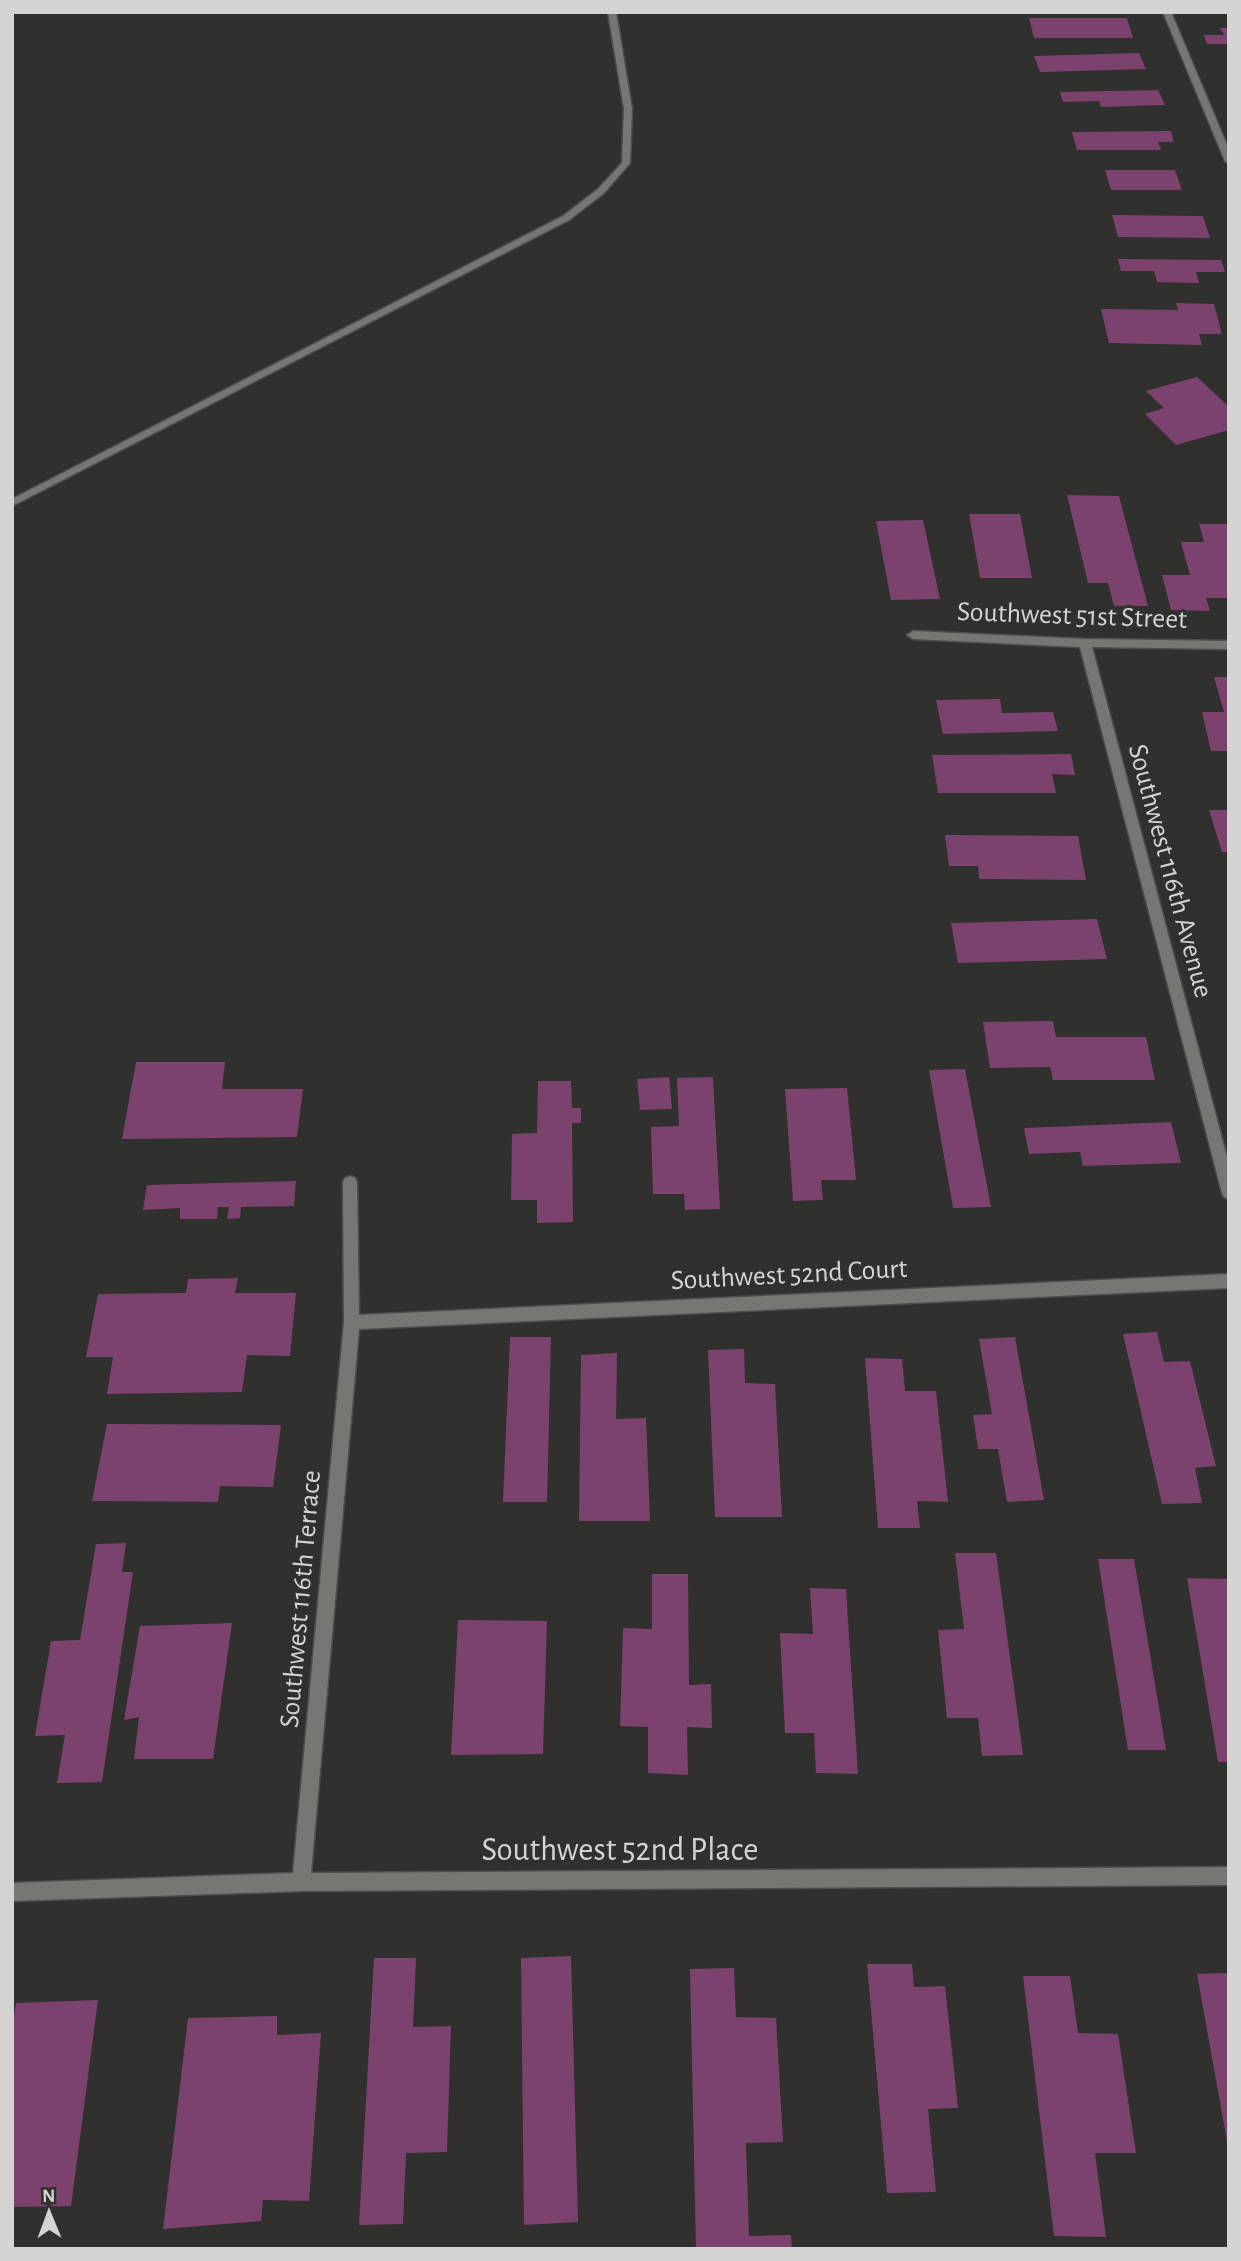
<svg xmlns="http://www.w3.org/2000/svg" width="1241" height="2261" font-family="'Alegreya Sans',sans-serif">
  <rect width="100%" height="100%" fill="#30302e"/>
  <!-- building -->
  <g fill="#7b426e">
    <path d="M 1029,18 L 1127,18 L 1133,38 L 1034,38 Z"/>
    <path d="M 1220,28 L 1229,28 L 1229,44 L 1207,44 L 1204,35 L 1224,35 Z"/>
    <path d="M 1139,53 L 1146,69 L 1040,72 L 1034,56 Z"/>
    <path d="M 1158,90 L 1165,105 L 1101,107 L 1099,101 L 1063,102 L 1060,92 Z"/>
    <path d="M 1171,131 L 1174,142 L 1158,142 L 1161,150 L 1077,150 L 1072,132 Z"/>
    <path d="M 1105,170 L 1175,170 L 1182,190 L 1111,190 Z"/>
    <path d="M 1112,215 L 1203,216 L 1210,238 L 1118,237 Z"/>
    <path d="M 1118,259 L 1221,260 L 1225,272 L 1196,272 L 1199,283 L 1157,282 L 1154,271 L 1121,271 Z"/>
    <path d="M 1176,303 L 1214,304 L 1222,334 L 1199,334 L 1202,345 L 1109,343 L 1101,309 L 1178,310 Z"/>
    <path d="M 1197,377 L 1229,407 L 1229,430 L 1176,445 L 1145,414 L 1164,408 L 1146,391 Z"/>
    <path d="M 1067,495 L 1119,496 L 1148,606 L 1114,606 L 1108,583 L 1088,583 Z"/>
    <path d="M 969,514 L 1020,514 L 1032,578 L 980,578 Z"/>
    <path d="M 923,520 L 940,599 L 891,600 L 876,521 Z"/>
    <path d="M 1199,524 L 1229,524 L 1229,598 L 1206,598 L 1210,611 L 1171,610 L 1162,575 L 1190,575 L 1181,542 L 1204,542 Z"/>
    <path d="M 1214,677 L 1229,677 L 1229,751 L 1211,751 L 1202,712 L 1224,712 Z"/>
    <path d="M 1000,699 L 1002,713 L 1053,712 L 1058,731 L 943,734 L 936,700 Z"/>
    <path d="M 1071,754 L 1075,775 L 1052,774 L 1056,793 L 938,793 L 932,755 Z"/>
    <path d="M 1209,810 L 1229,810 L 1229,852 L 1222,852 Z"/>
    <path d="M 945,835 L 1078,836 L 1086,880 L 979,879 L 978,866 L 949,866 Z"/>
    <path d="M 1097,919 L 1107,959 L 958,963 L 951,923 Z"/>
    <path d="M 1053,1021 L 1056,1037 L 1146,1037 L 1155,1080 L 1053,1080 L 1050,1067 L 990,1068 L 983,1022 Z"/>
    <path d="M 136,1062 L 225,1062 L 222,1089 L 303,1089 L 297,1137 L 122,1139 Z"/>
    <path d="M 965,1069 L 991,1207 L 953,1208 L 929,1070 Z"/>
    <path d="M 669,1077 L 672,1109 L 640,1110 L 637,1079 Z"/>
    <path d="M 713,1077 L 720,1209 L 685,1210 L 684,1194 L 653,1194 L 651,1127 L 679,1126 L 677,1078 Z"/>
    <path d="M 538,1081 L 571,1081 L 572,1108 L 581,1108 L 581,1123 L 572,1123 L 573,1222 L 537,1223 L 537,1200 L 511,1200 L 512,1134 L 537,1133 Z"/>
    <path d="M 847,1088 L 856,1180 L 821,1180 L 823,1200 L 793,1201 L 785,1089 Z"/>
    <path d="M 1171,1122 L 1181,1163 L 1083,1166 L 1080,1152 L 1029,1154 L 1024,1128 Z"/>
    <path d="M 296,1181 L 294,1206 L 241,1207 L 240,1218 L 227,1219 L 229,1207 L 218,1207 L 217,1219 L 180,1219 L 180,1208 L 143,1210 L 147,1185 Z"/>
    <path d="M 238,1278 L 235,1293 L 296,1293 L 290,1356 L 247,1355 L 242,1392 L 107,1394 L 113,1357 L 86,1357 L 98,1294 L 186,1293 L 188,1279 Z"/>
    <path d="M 1157,1332 L 1164,1362 L 1190,1361 L 1216,1466 L 1195,1468 L 1202,1503 L 1162,1504 L 1123,1334 Z"/>
    <path d="M 510,1337 L 551,1337 L 547,1502 L 503,1502 Z"/>
    <path d="M 1015,1337 L 1044,1500 L 1007,1502 L 998,1449 L 978,1449 L 973,1415 L 992,1414 L 979,1339 Z"/>
    <path d="M 744,1349 L 745,1383 L 775,1384 L 782,1517 L 715,1517 L 708,1350 Z"/>
    <path d="M 617,1353 L 616,1419 L 646,1418 L 650,1521 L 579,1521 L 581,1355 Z"/>
    <path d="M 865,1358 L 902,1359 L 905,1391 L 936,1391 L 948,1502 L 917,1501 L 920,1528 L 878,1528 Z"/>
    <path d="M 107,1424 L 281,1425 L 273,1487 L 220,1486 L 218,1502 L 92,1501 Z"/>
    <path d="M 126,1543 L 122,1572 L 133,1572 L 102,1782 L 57,1783 L 65,1735 L 35,1736 L 51,1641 L 80,1640 L 96,1544 Z"/>
    <path d="M 955,1553 L 996,1553 L 1023,1755 L 982,1756 L 978,1718 L 947,1718 L 938,1630 L 964,1629 Z"/>
    <path d="M 1098,1559 L 1134,1559 L 1166,1750 L 1128,1750 Z"/>
    <path d="M 652,1574 L 688,1574 L 689,1685 L 711,1684 L 712,1728 L 687,1727 L 688,1775 L 648,1773 L 648,1727 L 620,1726 L 623,1628 L 652,1629 Z"/>
    <path d="M 1187,1578 L 1229,1579 L 1229,1762 L 1218,1762 Z"/>
    <path d="M 810,1588 L 846,1589 L 858,1774 L 816,1773 L 814,1733 L 785,1733 L 780,1633 L 813,1634 Z"/>
    <path d="M 458,1620 L 547,1621 L 543,1754 L 451,1755 Z"/>
    <path d="M 232,1623 L 213,1759 L 134,1759 L 139,1717 L 124,1720 L 140,1626 Z"/>
    <path d="M 571,1956 L 578,2222 L 524,2225 L 521,1958 Z"/>
    <path d="M 374,1958 L 416,1958 L 413,2027 L 451,2026 L 447,2152 L 406,2153 L 403,2224 L 359,2225 Z"/>
    <path d="M 867,1964 L 912,1964 L 914,1987 L 945,1986 L 958,2108 L 928,2109 L 936,2192 L 887,2193 Z"/>
    <path d="M 734,1968 L 736,2017 L 776,2018 L 783,2142 L 746,2143 L 749,2236 L 791,2235 L 792,2249 L 696,2249 L 690,1969 Z"/>
    <path d="M 1229,1973 L 1229,2141 L 1227,2141 L 1197,1974 Z"/>
    <path d="M 1023,1976 L 1070,1976 L 1078,2033 L 1118,2034 L 1136,2153 L 1095,2153 L 1106,2237 L 1054,2236 Z"/>
    <path d="M 98,2000 L 71,2206 L 12,2207 L 12,2028 L 16,2003 Z"/>
    <path d="M 277,2016 L 277,2035 L 321,2033 L 309,2201 L 263,2200 L 261,2221 L 163,2229 L 188,2018 Z"/>
  </g>
  <g fill="none" stroke-linecap="round" stroke-linejoin="round">
    <defs>
      <path id="service" d="M 608,12 L 616,12 L 632,109 L 630,163 L 604,193 L 569,220 L 12,506 L 12,499 L 563,216 L 598,189 L 622,163 L 624,109 Z"/>
      <g id="minor">
        <path d="M 1163,12 L 1171,12 L 1229,150 L 1229,164 L 1225,161 Z"/>
        <path d="M 913,631 L 1085,639 L 1229,641 L 1229,649 L 1092,647 L 1229,1165 L 1229,1199 L 1224,1197 L 1222,1193 L 1080,647 L 913,639 L 907,635 Z"/>
        <path d="M 350,1176 L 355,1178 L 357,1182 L 359,1315 L 1229,1274 L 1229,1288 L 359,1329 L 311,1873 L 1229,1867 L 1229,1885 L 301,1891 L 12,1901 L 12,1883 L 293,1873 L 344,1322 L 343,1182 L 345,1178 Z"/>
      </g>
    </defs>
    <!-- service casing -->
    <use href="#service" stroke="#4d4d4b" stroke-width="3"/>
    <!-- minor casing -->
    <use href="#minor" stroke="#4d4d4b" stroke-width="3"/>
    <!-- service -->
    <use href="#service" fill="#767673" fill-rule="evenodd"/>
    <!-- minor -->
    <use href="#minor" fill="#767673" fill-rule="evenodd"/>
  </g>
  <g text-anchor="middle" dominant-baseline="central" stroke-width="6" stroke-linejoin="round" paint-order="stroke">
    <!-- street labels -->
    <g font-size="28" fill="#d4d4d2" stroke="#30302e">
      <text transform="translate(1072 616) rotate(2)">Southwest 51st Street</text>
      <text transform="translate(1170 871) rotate(75)">Southwest 116th Avenue</text>
      <text transform="translate(789 1275) rotate(-3)">Southwest 52nd Court</text>
      <text transform="translate(301 1599) rotate(-85)">Southwest 116th Terrace</text>
    </g>
    <!-- near-street labels -->
    <g font-size="33" fill="#d4d4d2" stroke="#30302e">
      <text x="620" y="1850">Southwest 52nd Place</text>
    </g>
  </g>
  <!-- border -->
  <rect width="1241" height="2261" fill="none" stroke="#d4d4d2" stroke-width="28"/>
  <!-- north arrow -->
  <g transform="translate(49 2212) rotate(359)" stroke="#30302e" stroke-width="5" paint-order="stroke">
  <path d="M0-5L12 26L0 18L-12 26Z" fill="#d4d4d2"/>
  <text y="-10" font-size="19" font-weight="bold" text-anchor="middle" fill="#d4d4d2">N</text>
  </g>
</svg>
